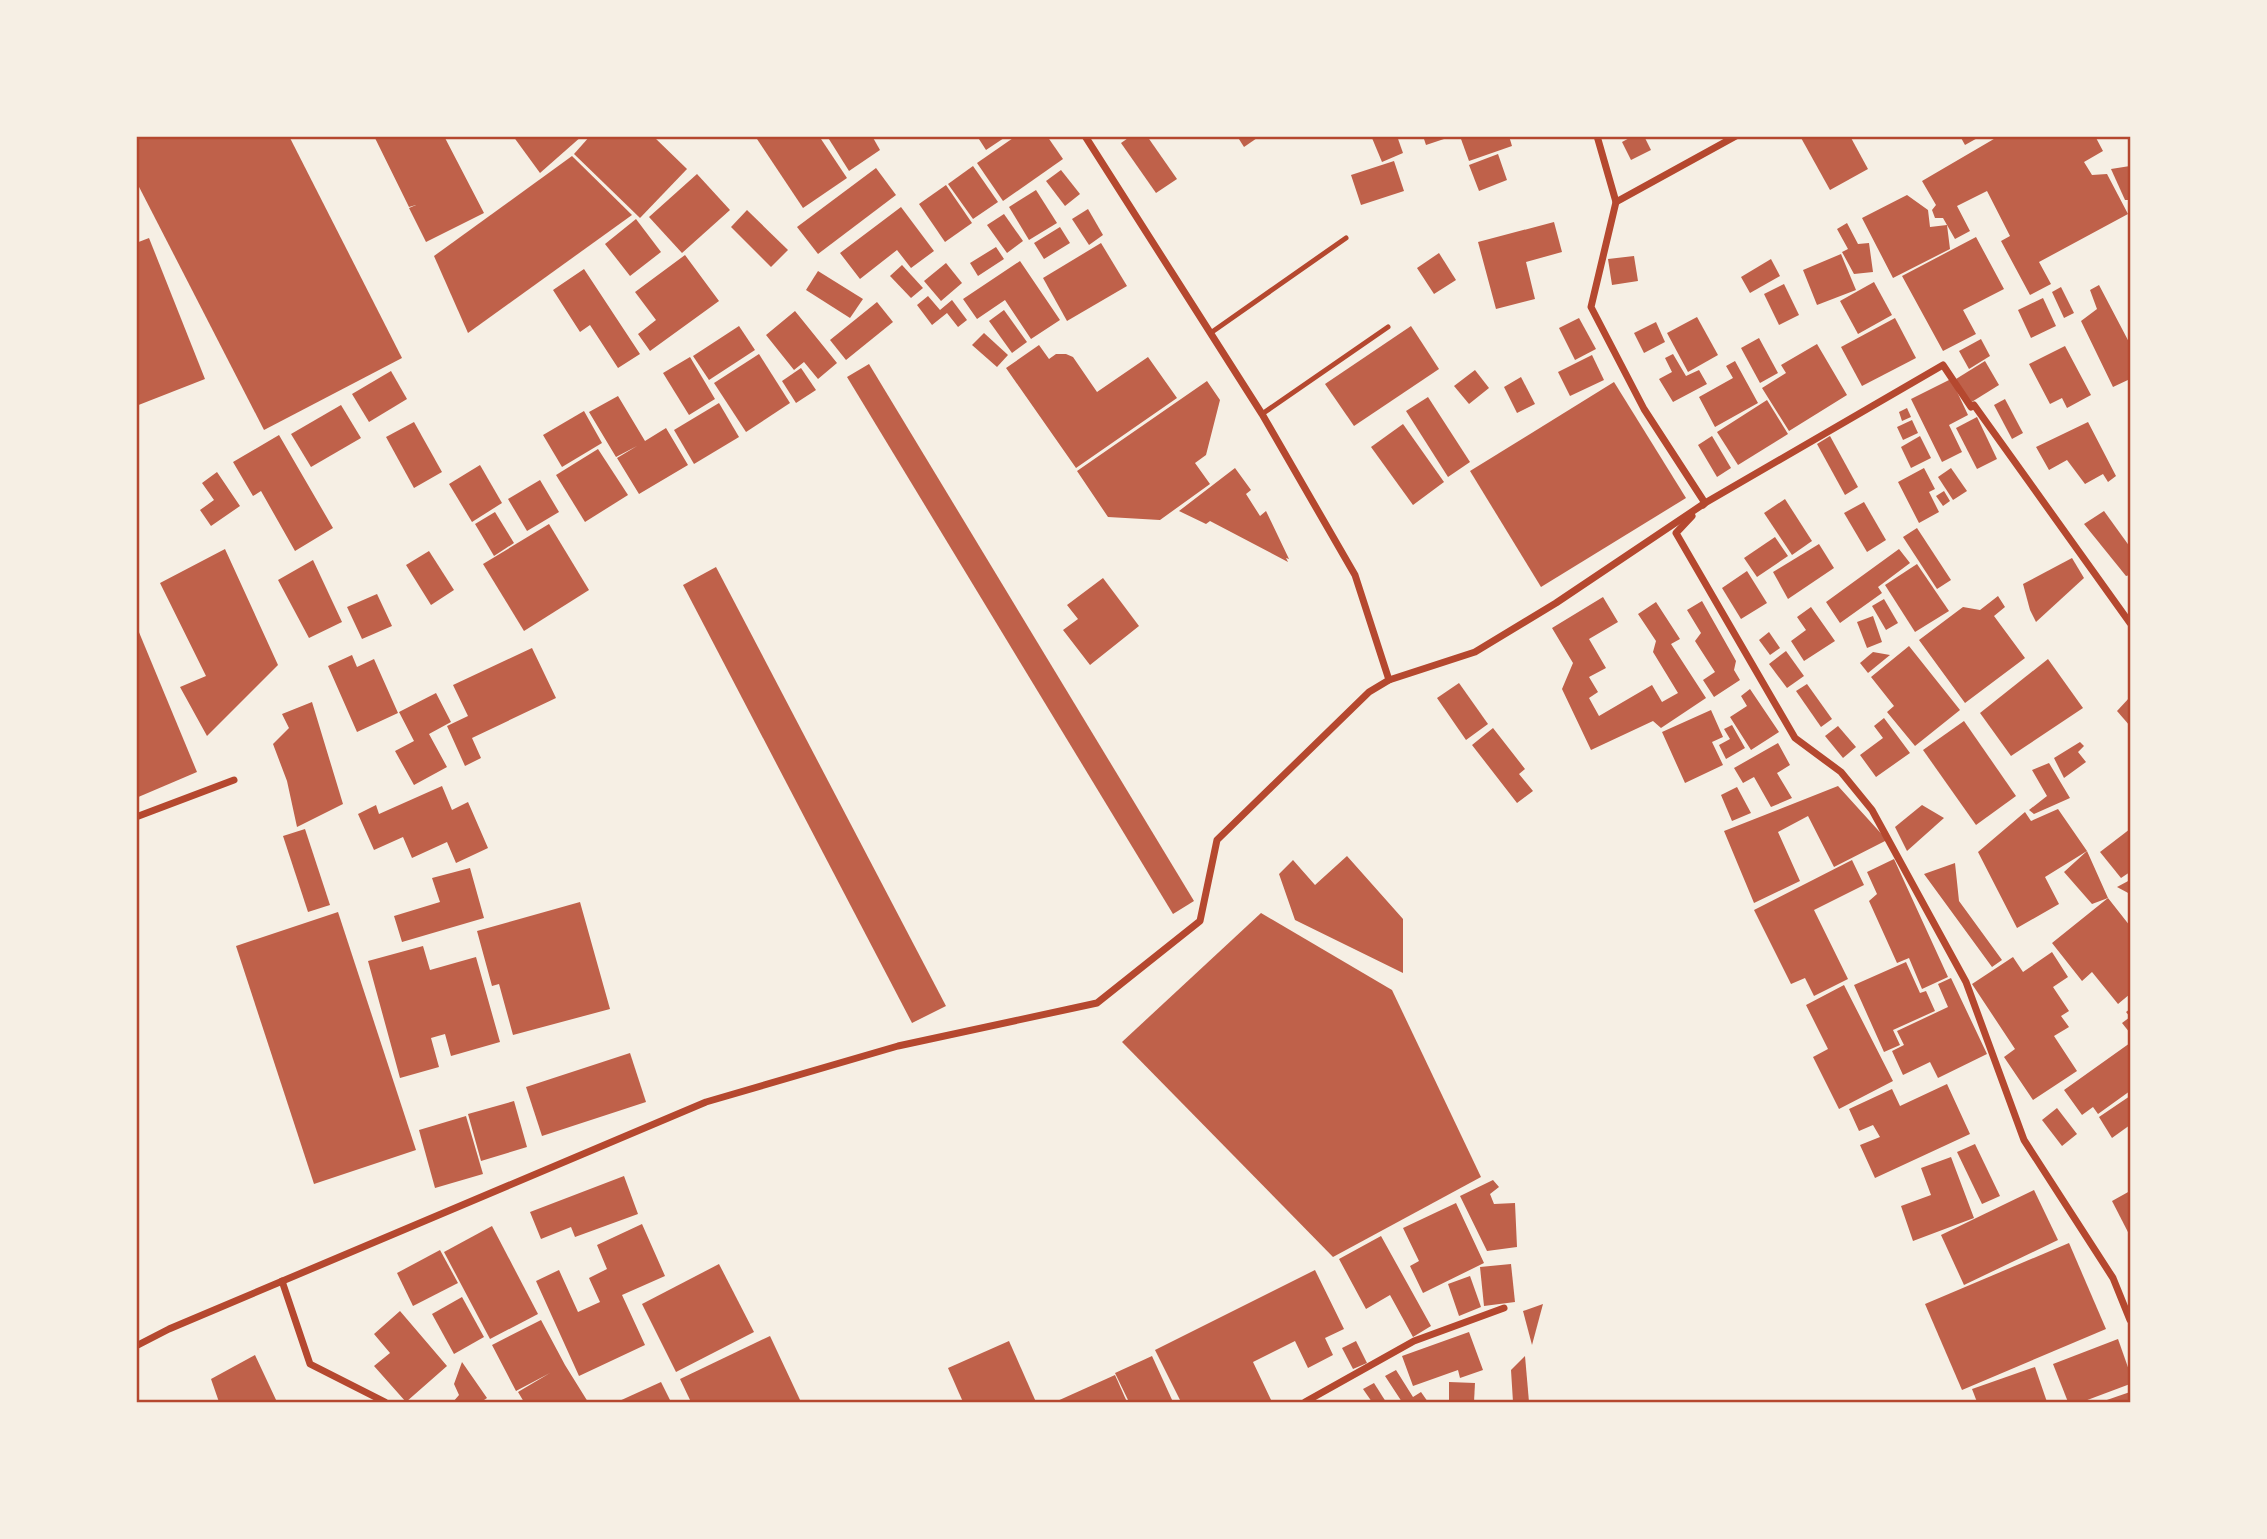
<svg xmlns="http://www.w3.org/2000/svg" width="2267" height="1539" font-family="'DM Sans',sans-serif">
  <rect width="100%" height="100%" fill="#f6efe4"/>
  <!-- building -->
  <g fill="#bf614a">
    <path d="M 136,136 L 289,136 L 402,358 L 264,430 L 136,181 Z"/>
    <path d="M 374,136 L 444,136 L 484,213 L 426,242 L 409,208 L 416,205 L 409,207 Z"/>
    <path d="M 513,136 L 582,136 L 540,173 Z"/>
    <path d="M 590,136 L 653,136 L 687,169 L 640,218 L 574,154 Z"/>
    <path d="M 755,136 L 819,136 L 847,178 L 803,208 Z"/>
    <path d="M 827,136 L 872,136 L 880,150 L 849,171 Z"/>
    <path d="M 977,136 L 1007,136 L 986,150 Z"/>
    <path d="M 1016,136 L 1047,136 L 1063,159 L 1003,201 L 977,163 Z"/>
    <path d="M 1131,136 L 1147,136 L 1177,179 L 1156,193 L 1121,143 Z"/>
    <path d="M 1237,136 L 1260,136 L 1244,147 Z"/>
    <path d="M 1375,136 L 1397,136 L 1403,153 L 1382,162 L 1372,138 Z"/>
    <path d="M 1423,136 L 1449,136 L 1450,137 L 1426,145 Z"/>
    <path d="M 1468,136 L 1509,136 L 1512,146 L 1469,161 L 1461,139 Z"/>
    <path d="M 1633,136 L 1644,136 L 1651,150 L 1631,160 L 1622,142 Z"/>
    <path d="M 1800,136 L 1850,136 L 1868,169 L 1830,190 Z"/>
    <path d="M 1960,136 L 1981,136 L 1965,145 Z"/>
    <path d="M 1999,136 L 2095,136 L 2103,151 L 2084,162 L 2092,175 L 2107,174 L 2128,214 L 2039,262 L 2051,284 L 2030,295 L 2001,241 L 2010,236 L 1987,191 L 1957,206 L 1970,231 L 1955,239 L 1943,218 L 1935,218 L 1932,210 L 1936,205 L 1922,181 Z"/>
    <path d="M 1498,154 L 1507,180 L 1479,191 L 1469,165 Z"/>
    <path d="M 572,156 L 632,215 L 468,333 L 434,256 Z"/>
    <path d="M 1394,161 L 1404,191 L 1361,205 L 1351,175 Z"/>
    <path d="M 973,166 L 998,202 L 973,219 L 948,184 Z"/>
    <path d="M 2130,166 L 2130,200 L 2125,200 L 2111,169 Z"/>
    <path d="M 876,168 L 896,195 L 818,254 L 797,227 Z"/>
    <path d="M 1061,170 L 1080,194 L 1065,206 L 1046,181 Z"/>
    <path d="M 697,174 L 730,210 L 682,253 L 649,217 Z"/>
    <path d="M 946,185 L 972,223 L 945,242 L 919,204 Z"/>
    <path d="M 1036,190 L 1057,223 L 1029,240 L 1009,207 Z"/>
    <path d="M 1907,195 L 1928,210 L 1930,227 L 1947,225 L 1950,249 L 1893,278 L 1862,218 Z"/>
    <path d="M 901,207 L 934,251 L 911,268 L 897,250 L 860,279 L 840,253 Z"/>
    <path d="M 1088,209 L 1103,235 L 1089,245 L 1072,219 Z"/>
    <path d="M 747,210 L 788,250 L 771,267 L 731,227 Z"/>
    <path d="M 1004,214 L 1023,241 L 1007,253 L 987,225 Z"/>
    <path d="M 636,219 L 661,252 L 630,276 L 605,244 Z"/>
    <path d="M 1554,222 L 1562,252 L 1526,262 L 1535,299 L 1496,309 L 1478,242 Z"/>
    <path d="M 1847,223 L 1858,244 L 1869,243 L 1873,272 L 1854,274 L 1842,252 L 1848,249 L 1837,229 Z"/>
    <path d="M 1060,227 L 1070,243 L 1044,259 L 1034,243 Z"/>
    <path d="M 1976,237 L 2004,289 L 1963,310 L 1976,334 L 1943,351 L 1902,276 Z"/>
    <path d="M 149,238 L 205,379 L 136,406 L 136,243 Z"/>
    <path d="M 1101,243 L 1127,286 L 1067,321 L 1043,278 Z"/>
    <path d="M 996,247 L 1004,259 L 978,276 L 970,263 Z"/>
    <path d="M 1439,253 L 1456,280 L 1434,294 L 1417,268 Z"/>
    <path d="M 1841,254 L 1856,290 L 1817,305 L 1803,270 Z"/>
    <path d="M 685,255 L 719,301 L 650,351 L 638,334 L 656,320 L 635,292 Z"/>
    <path d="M 1634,256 L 1638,281 L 1612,285 L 1608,259 Z"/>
    <path d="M 1771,259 L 1780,276 L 1750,293 L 1741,277 Z"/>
    <path d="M 1020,261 L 1060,320 L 1031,339 L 1005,300 L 977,319 L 963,299 Z"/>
    <path d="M 946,263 L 962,283 L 941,301 L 924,281 Z"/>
    <path d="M 902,265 L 923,288 L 911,298 L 890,276 Z"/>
    <path d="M 584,269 L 640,354 L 618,368 L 590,325 L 580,332 L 553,290 Z"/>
    <path d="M 818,271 L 863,299 L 850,318 L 806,290 Z"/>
    <path d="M 1874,282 L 1892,315 L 1858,334 L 1840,301 Z"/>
    <path d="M 1784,284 L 1799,315 L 1779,325 L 1764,294 Z"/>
    <path d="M 2099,285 L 2130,344 L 2130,379 L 2113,387 L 2081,321 L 2097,309 L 2090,290 Z"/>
    <path d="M 2061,287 L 2074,313 L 2064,318 L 2052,292 Z"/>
    <path d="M 928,296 L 940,310 L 952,300 L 967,320 L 958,327 L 947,313 L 932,325 L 917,305 Z"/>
    <path d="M 2043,298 L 2056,326 L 2031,338 L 2018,310 Z"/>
    <path d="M 877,302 L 893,322 L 846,360 L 830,340 Z"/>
    <path d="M 1004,310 L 1027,342 L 1012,353 L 989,321 Z"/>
    <path d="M 795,311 L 837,363 L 818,379 L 804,362 L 794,370 L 766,335 Z"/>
    <path d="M 1697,317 L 1718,355 L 1688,372 L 1667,333 Z"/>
    <path d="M 1579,318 L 1596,349 L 1575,360 L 1559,328 Z"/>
    <path d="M 1895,318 L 1916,358 L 1862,386 L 1841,347 Z"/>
    <path d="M 1656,322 L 1665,342 L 1644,353 L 1634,333 Z"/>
    <path d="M 739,326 L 755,350 L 709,380 L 693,356 Z"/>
    <path d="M 1411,326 L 1439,369 L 1354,426 L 1325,384 Z"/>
    <path d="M 984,333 L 1008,355 L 997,367 L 972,345 Z"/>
    <path d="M 1759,338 L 1778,373 L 1760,383 L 1741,348 Z"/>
    <path d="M 1981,339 L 1990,356 L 1969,369 L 1959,351 Z"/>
    <path d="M 1817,344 L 1847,395 L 1789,431 L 1762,388 L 1786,373 L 1781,365 Z"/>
    <path d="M 1039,345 L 1049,359 L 1056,354 L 1066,354 L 1073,357 L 1097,392 L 1148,357 L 1177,398 L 1076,468 L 1006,368 Z"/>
    <path d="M 2065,346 L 2091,395 L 2067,408 L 2062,398 L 2050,404 L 2029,364 Z"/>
    <path d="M 759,354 L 790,403 L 746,432 L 714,383 Z"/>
    <path d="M 1673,354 L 1686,376 L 1699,370 L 1707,384 L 1673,402 L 1659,379 L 1672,372 L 1665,358 Z"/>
    <path d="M 1592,355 L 1604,380 L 1570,396 L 1558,372 Z"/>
    <path d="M 690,357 L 715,399 L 689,415 L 663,373 Z"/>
    <path d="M 1735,361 L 1758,403 L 1715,427 L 1699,397 L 1733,378 L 1726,366 Z"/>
    <path d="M 1985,361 L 1999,385 L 1970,403 L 1956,379 Z"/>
    <path d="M 869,364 L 1194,901 L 1173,914 L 847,377 Z"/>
    <path d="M 801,368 L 816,390 L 796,403 L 782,381 Z"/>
    <path d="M 1475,370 L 1489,388 L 1469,404 L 1454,386 Z"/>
    <path d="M 391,371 L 407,399 L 369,422 L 352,394 Z"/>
    <path d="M 1521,377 L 1535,404 L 1517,413 L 1504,387 Z"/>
    <path d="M 1951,379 L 1968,415 L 1949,425 L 1962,452 L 1942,462 L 1911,399 Z"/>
    <path d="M 1207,381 L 1220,400 L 1206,455 L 1195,463 L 1210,484 L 1160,520 L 1108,517 L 1077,471 Z"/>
    <path d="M 1614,382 L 1686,498 L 1541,587 L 1470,471 Z"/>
    <path d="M 618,396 L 645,441 L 666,428 L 688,465 L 639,494 L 617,458 L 637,446 L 616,457 L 589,412 Z"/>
    <path d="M 1428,397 L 1470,462 L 1448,477 L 1406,411 Z"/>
    <path d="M 2005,399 L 2023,433 L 2012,439 L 1994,405 Z"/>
    <path d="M 1767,400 L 1788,434 L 1738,465 L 1717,432 Z"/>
    <path d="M 719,403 L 739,437 L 694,464 L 674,430 Z"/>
    <path d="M 341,405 L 361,438 L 311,467 L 291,434 Z"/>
    <path d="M 1907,408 L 1911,417 L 1902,421 L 1899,412 Z"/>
    <path d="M 584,411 L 602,443 L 562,467 L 543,435 Z"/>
    <path d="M 1977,417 L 1997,459 L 1977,469 L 1956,428 Z"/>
    <path d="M 1912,420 L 1918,433 L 1903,440 L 1897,427 Z"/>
    <path d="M 414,422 L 442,472 L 414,488 L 386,437 Z"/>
    <path d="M 2088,422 L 2116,476 L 2108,482 L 2103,474 L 2085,484 L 2067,460 L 2049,470 L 2036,447 Z"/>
    <path d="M 1403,424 L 1444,482 L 1413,505 L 1371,447 Z"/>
    <path d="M 279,435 L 333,528 L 295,551 L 261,491 L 253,496 L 233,462 Z"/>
    <path d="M 1712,436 L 1731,468 L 1717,477 L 1698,445 Z"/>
    <path d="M 1830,436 L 1858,487 L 1845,495 L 1817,444 Z"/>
    <path d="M 1920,436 L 1931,458 L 1911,468 L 1901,447 Z"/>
    <path d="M 598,449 L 628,495 L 585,522 L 556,475 Z"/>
    <path d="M 480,465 L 502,503 L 472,522 L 449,484 Z"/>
    <path d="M 1235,468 L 1251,490 L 1246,494 L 1260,516 L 1266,511 L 1289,559 L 1286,558 L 1288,562 L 1210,521 L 1206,524 L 1179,511 Z"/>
    <path d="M 1924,468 L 1935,489 L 1929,492 L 1939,512 L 1919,523 L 1898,482 Z"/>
    <path d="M 1951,468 L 1967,491 L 1953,500 L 1938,477 Z"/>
    <path d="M 217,472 L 240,506 L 211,526 L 200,510 L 214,500 L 202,483 Z"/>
    <path d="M 540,480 L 559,512 L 527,531 L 508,499 Z"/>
    <path d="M 1944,491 L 1950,501 L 1943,506 L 1936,496 Z"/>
    <path d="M 1785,499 L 1812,541 L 1792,555 L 1764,513 Z"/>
    <path d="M 1864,502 L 1886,540 L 1867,552 L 1844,513 Z"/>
    <path d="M 2104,511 L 2130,547 L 2130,575 L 2126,576 L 2084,524 Z"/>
    <path d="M 495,512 L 514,543 L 494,556 L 475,524 Z"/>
    <path d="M 549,524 L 589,590 L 524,631 L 483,564 Z"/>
    <path d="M 1917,528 L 1951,580 L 1937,589 L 1903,537 Z"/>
    <path d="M 1775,537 L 1788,556 L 1757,577 L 1744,558 Z"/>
    <path d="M 1819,544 L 1834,568 L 1788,599 L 1773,572 Z"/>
    <path d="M 225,549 L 278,665 L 207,736 L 180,687 L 206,676 L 160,583 Z"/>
    <path d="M 1899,549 L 1910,563 L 1878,587 L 1882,593 L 1840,623 L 1826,602 Z"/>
    <path d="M 429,551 L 454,590 L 431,605 L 406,565 Z"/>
    <path d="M 2072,558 L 2084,578 L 2036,622 L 2030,610 L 2023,584 Z"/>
    <path d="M 313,560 L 342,622 L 309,638 L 278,580 Z"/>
    <path d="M 1917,564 L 1949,611 L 1915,632 L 1885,585 Z"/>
    <path d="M 716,567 L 946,1006 L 912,1023 L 683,585 Z"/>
    <path d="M 1747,571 L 1767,603 L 1741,619 L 1722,588 Z"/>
    <path d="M 1103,578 L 1139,626 L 1090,665 L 1063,630 L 1078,619 L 1067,605 Z"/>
    <path d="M 377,594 L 392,626 L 362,639 L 347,607 Z"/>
    <path d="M 1998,596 L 2005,607 L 1994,616 L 2025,658 L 1965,703 L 1919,640 L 1963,607 L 1980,610 Z"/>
    <path d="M 1603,597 L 1618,622 L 1589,639 L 1606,668 L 1589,677 L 1598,692 L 1589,698 L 1599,716 L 1652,685 L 1662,702 L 1678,693 L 1653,652 L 1656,641 L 1638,614 L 1656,602 L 1680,639 L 1671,644 L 1706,698 L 1661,728 L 1653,721 L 1591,750 L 1562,689 L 1573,663 L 1552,628 Z"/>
    <path d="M 1884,599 L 1898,623 L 1886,630 L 1872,606 Z"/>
    <path d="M 1702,601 L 1736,661 L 1734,670 L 1740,680 L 1714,697 L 1703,680 L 1715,672 L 1695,641 L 1701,633 L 1687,610 Z"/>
    <path d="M 1811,607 L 1835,641 L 1804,661 L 1791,641 L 1806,630 L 1797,617 Z"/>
    <path d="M 1873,616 L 1882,642 L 1867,648 L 1857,622 Z"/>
    <path d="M 136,625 L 197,772 L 136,798 Z"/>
    <path d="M 1769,632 L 1780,648 L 1770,655 L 1759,640 Z"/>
    <path d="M 1909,646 L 1960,710 L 1915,746 L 1887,712 L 1894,706 L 1871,677 Z"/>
    <path d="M 532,648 L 556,698 L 472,738 L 481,758 L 465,766 L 447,726 L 468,716 L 453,685 Z"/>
    <path d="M 1786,651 L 1804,676 L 1787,688 L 1769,664 Z"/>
    <path d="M 1873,652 L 1890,655 L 1868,673 L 1860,663 Z"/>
    <path d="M 352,655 L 357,667 L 374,659 L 398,713 L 357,732 L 328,666 Z"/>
    <path d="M 2048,659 L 2083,708 L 2011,756 L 1980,713 Z"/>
    <path d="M 1459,683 L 1488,724 L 1466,740 L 1437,698 Z"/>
    <path d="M 1807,684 L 1832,719 L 1821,727 L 1796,691 Z"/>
    <path d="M 1750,689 L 1779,732 L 1751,750 L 1730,717 L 1747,706 L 1741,696 Z"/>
    <path d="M 436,693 L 451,722 L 429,734 L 447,767 L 414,785 L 395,751 L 414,741 L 399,712 Z"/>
    <path d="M 2130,697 L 2130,726 L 2117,711 Z"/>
    <path d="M 312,702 L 343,804 L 297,827 L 287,781 L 273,744 L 289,728 L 282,714 Z"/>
    <path d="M 1711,710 L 1723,737 L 1712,742 L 1723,765 L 1685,783 L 1662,732 Z"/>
    <path d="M 1884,718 L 1910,753 L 1876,777 L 1860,755 L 1883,738 L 1874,726 Z"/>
    <path d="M 1964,721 L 2016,796 L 1976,825 L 1923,750 Z"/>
    <path d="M 1732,725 L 1745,748 L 1726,759 L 1719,745 L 1730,739 L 1724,729 Z"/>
    <path d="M 1838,726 L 1856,747 L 1843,758 L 1825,736 Z"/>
    <path d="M 1493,728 L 1525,769 L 1519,774 L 1533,791 L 1517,803 L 1472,745 Z"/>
    <path d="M 2080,742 L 2084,746 L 2078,752 L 2086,762 L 2064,778 L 2054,758 Z"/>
    <path d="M 1778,743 L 1790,765 L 1777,773 L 1792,798 L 1771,807 L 1754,777 L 1743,783 L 1734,768 Z"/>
    <path d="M 2049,763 L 2070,798 L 2034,814 L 2029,810 L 2047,796 L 2032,770 Z"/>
    <path d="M 442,786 L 452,810 L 468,802 L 488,848 L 456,863 L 447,842 L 412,858 L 403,837 L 374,850 L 358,814 L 376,805 L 379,814 Z"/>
    <path d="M 1838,786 L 1887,840 L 1834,867 L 1808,816 L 1778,832 L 1800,881 L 1754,903 L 1724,831 Z"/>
    <path d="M 1737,787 L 1751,813 L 1732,821 L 1721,795 Z"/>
    <path d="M 1922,805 L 1944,818 L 1907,851 L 1895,827 Z"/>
    <path d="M 2058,809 L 2087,851 L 2045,877 L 2059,904 L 2017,928 L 1978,852 L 2025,812 L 2031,821 Z"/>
    <path d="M 305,829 L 330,905 L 308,912 L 283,836 Z"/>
    <path d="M 2130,829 L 2130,872 L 2121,878 L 2100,852 Z"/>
    <path d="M 2087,851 L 2108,898 L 2130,926 L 2130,994 L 2118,1004 L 2092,972 L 2082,981 L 2052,943 L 2108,898 L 2092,904 L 2064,872 Z"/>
    <path d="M 1347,856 L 1403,919 L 1403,973 L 1295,920 L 1279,874 L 1293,860 L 1315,885 Z"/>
    <path d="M 1894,859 L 1948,977 L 1922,989 L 1909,958 L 1897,963 L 1869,901 L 1877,894 L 1867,872 Z"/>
    <path d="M 1852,860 L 1864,885 L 1814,910 L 1848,979 L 1814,996 L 1805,978 L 1791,984 L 1754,910 Z"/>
    <path d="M 1955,863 L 1959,901 L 2002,960 L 1992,967 L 1924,874 Z"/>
    <path d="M 470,868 L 484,918 L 402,942 L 394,916 L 440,902 L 432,878 Z"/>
    <path d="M 2130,880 L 2130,894 L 2117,887 Z"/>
    <path d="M 580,902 L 610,1009 L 513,1035 L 499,984 L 492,986 L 477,931 Z"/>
    <path d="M 338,912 L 416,1150 L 314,1184 L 236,946 Z"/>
    <path d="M 1261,913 L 1392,990 L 1481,1177 L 1333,1257 L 1122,1042 Z"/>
    <path d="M 423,946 L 430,970 L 476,957 L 500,1042 L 451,1056 L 445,1034 L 431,1038 L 439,1067 L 400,1078 L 368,961 Z"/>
    <path d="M 2052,952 L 2068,977 L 2053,987 L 2069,1011 L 2061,1016 L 2069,1027 L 2054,1036 L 2077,1071 L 2033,1100 L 2004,1057 L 2015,1049 L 1972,984 L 2013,957 L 2023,972 Z"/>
    <path d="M 1906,962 L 1920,993 L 1926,991 L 1935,1011 L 1893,1030 L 1900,1045 L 1884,1052 L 1854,985 Z"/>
    <path d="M 1951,978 L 1987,1054 L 1938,1078 L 1930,1062 L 1903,1075 L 1892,1051 L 1904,1045 L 1897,1031 L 1948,1007 L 1938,984 Z"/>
    <path d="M 1844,985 L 1893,1081 L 1839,1109 L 1813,1057 L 1828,1049 L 1806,1005 Z"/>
    <path d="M 2130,1009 L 2130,1033 L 2122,1023 L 2130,1017 L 2126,1012 Z"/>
    <path d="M 2130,1043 L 2130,1091 L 2098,1114 L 2093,1107 L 2082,1115 L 2064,1090 Z"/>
    <path d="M 630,1053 L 646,1102 L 542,1136 L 526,1087 Z"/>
    <path d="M 1947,1084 L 1970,1134 L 1875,1178 L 1860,1145 L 1880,1137 L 1873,1125 L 1859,1131 L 1849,1109 L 1892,1089 L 1900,1106 Z"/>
    <path d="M 2130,1096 L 2130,1125 L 2112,1138 L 2099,1117 Z"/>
    <path d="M 514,1101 L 527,1147 L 481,1161 L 468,1114 Z"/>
    <path d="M 2057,1108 L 2077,1134 L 2062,1146 L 2042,1120 Z"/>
    <path d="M 466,1116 L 483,1174 L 435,1188 L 419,1130 Z"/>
    <path d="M 1975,1144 L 2000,1196 L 1982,1204 L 1957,1152 Z"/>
    <path d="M 1951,1157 L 1974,1218 L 1913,1241 L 1901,1206 L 1931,1195 L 1921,1168 Z"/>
    <path d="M 624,1176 L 638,1214 L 575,1237 L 571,1227 L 541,1239 L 530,1212 Z"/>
    <path d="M 1493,1180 L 1499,1187 L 1490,1194 L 1494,1204 L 1515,1203 L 1517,1247 L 1487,1251 L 1460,1196 Z"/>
    <path d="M 2034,1190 L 2058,1240 L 1964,1285 L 1941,1235 Z"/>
    <path d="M 2130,1191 L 2130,1236 L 2112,1201 Z"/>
    <path d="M 1456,1203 L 1484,1263 L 1423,1293 L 1410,1266 L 1419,1261 L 1403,1228 Z"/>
    <path d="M 642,1224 L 665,1276 L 622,1295 L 645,1345 L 579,1376 L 536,1281 L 559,1270 L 578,1312 L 600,1302 L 589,1278 L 607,1269 L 597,1245 Z"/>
    <path d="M 492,1226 L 538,1314 L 490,1339 L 444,1252 Z"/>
    <path d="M 1381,1236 L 1431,1326 L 1413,1337 L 1390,1295 L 1366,1309 L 1339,1259 Z"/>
    <path d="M 2069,1243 L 2106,1329 L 1962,1390 L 1925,1304 Z"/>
    <path d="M 440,1250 L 458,1283 L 413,1306 L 397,1273 Z"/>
    <path d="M 719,1264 L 754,1332 L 676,1372 L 642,1304 Z"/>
    <path d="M 1511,1264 L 1515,1302 L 1484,1306 L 1480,1267 Z"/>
    <path d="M 1315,1270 L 1344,1329 L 1325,1338 L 1333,1355 L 1308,1368 L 1295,1341 L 1253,1362 L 1272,1402 L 1181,1402 L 1155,1350 Z"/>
    <path d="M 1470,1276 L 1481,1307 L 1459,1316 L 1448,1284 Z"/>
    <path d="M 462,1297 L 484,1337 L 454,1354 L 432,1314 Z"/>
    <path d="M 1543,1304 L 1532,1345 L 1523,1311 Z"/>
    <path d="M 400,1311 L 447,1366 L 406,1402 L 374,1366 L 390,1353 L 374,1334 Z"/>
    <path d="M 541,1320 L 565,1365 L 588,1402 L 524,1402 L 518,1392 L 550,1373 L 516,1391 L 492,1345 Z"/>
    <path d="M 1469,1332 L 1483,1370 L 1460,1378 L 1458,1370 L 1413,1386 L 1402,1356 Z"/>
    <path d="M 770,1336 L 801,1402 L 691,1402 L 680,1379 Z"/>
    <path d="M 2118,1339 L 2130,1373 L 2130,1384 L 2082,1402 L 2068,1402 L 2053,1364 Z"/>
    <path d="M 1009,1341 L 1036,1402 L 963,1402 L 948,1368 Z"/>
    <path d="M 1356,1341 L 1367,1363 L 1353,1369 L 1342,1348 Z"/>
    <path d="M 255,1355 L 277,1402 L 219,1402 L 211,1379 Z"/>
    <path d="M 1152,1356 L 1173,1402 L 1129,1402 L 1115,1373 Z"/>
    <path d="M 1525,1356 L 1529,1402 L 1513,1402 L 1511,1370 Z"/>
    <path d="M 462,1362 L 487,1398 L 481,1402 L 453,1402 L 459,1395 L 454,1384 Z"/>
    <path d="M 2035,1367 L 2047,1402 L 1977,1402 L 1972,1389 Z"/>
    <path d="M 1396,1370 L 1413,1397 L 1421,1392 L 1428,1402 L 1402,1402 L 1385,1376 Z"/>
    <path d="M 1115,1375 L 1127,1402 L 1055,1402 Z"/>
    <path d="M 661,1382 L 671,1402 L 617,1402 Z"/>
    <path d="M 1449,1382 L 1475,1383 L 1474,1402 L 1449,1402 Z"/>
    <path d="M 1374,1383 L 1386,1402 L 1372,1402 L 1363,1389 Z"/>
    <path d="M 2130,1392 L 2130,1402 L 2101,1402 Z"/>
  </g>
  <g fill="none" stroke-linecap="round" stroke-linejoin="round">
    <!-- service -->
    <g stroke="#b5482f" stroke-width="5">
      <path d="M 1212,332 L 1346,238"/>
      <path d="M 1262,414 L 1388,327"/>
    </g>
    <!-- minor -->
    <g stroke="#b5482f" stroke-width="7">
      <path d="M 1085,136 L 1262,414 L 1355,575 L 1389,680"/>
      <path d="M 1597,136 L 1616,202 L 1591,307 L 1644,409 L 1705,503 L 1703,505"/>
      <path d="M 1616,202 L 1736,136"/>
      <path d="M 1692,516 L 1676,533 L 1795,738 L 1841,772 L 1872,810 L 1966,982 L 2024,1140 L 2113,1278 L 2130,1320"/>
      <path d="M 136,817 L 234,780"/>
      <path d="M 282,1281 L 310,1364 L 385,1402"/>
      <path d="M 136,1346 L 169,1329 L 706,1102 L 898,1046 L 1097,1003 L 1200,921 L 1217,840 L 1369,692 L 1389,680 L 1475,652 L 1556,603 L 1705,503 L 1943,365 L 1971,407 L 1974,405 L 2130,623"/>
      <path d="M 1305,1402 L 1414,1341 L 1504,1308"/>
    </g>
  </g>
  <!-- border -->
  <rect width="2267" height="1539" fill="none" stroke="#f6efe4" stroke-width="276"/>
  <rect x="138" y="138" width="1991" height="1263" fill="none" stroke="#b5482f" stroke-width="2.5"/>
</svg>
